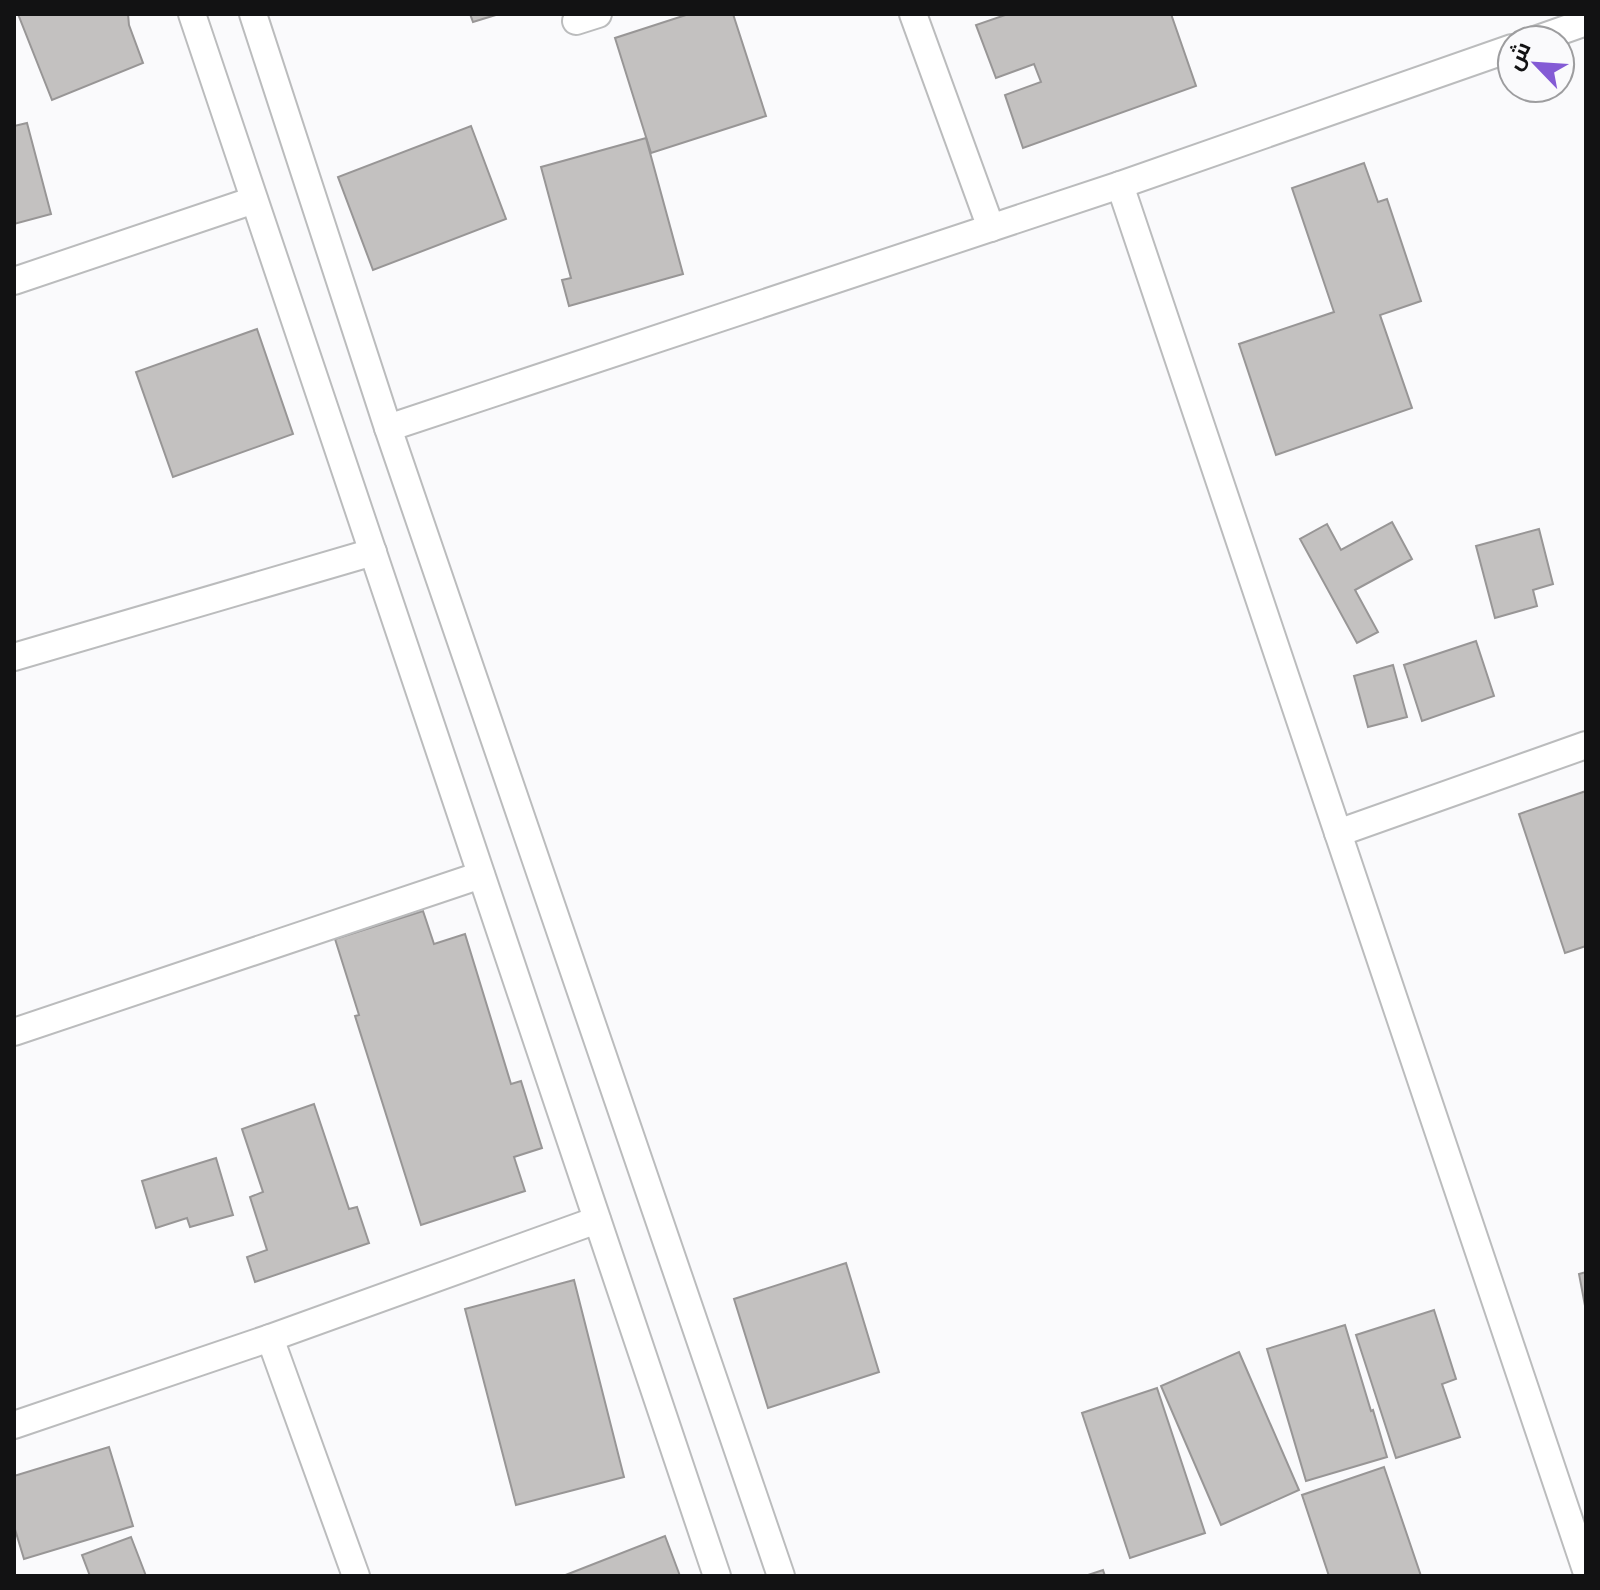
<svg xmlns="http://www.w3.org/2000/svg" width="1600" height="1590" font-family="Georgia,Cairo,serif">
  <rect width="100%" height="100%" fill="#fafafc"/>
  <!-- building -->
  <g fill="#c3c1c0" stroke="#989696" stroke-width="2">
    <path d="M 18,14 L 128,14 L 129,25 L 143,63 L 52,100 Z"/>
    <path d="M 470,14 L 499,14 L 473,22 Z"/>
    <path d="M 689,14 L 733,14 L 766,116 L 651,153 L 615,38 Z"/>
    <path d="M 1008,14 L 1171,14 L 1196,86 L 1023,148 L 1005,95 L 1041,82 L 1034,64 L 996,78 L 976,25 Z"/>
    <path d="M 27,123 L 51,214 L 14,224 L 14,126 Z"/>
    <path d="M 471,126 L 506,219 L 373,270 L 338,177 Z"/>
    <path d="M 646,138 L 683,274 L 569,306 L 562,280 L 571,278 L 541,167 Z"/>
    <path d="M 1364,163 L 1378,202 L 1387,199 L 1421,301 L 1380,315 L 1412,408 L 1276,455 L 1239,344 L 1334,312 L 1292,188 Z"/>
    <path d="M 257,329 L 293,434 L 173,477 L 136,372 Z"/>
    <path d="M 1392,522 L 1412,559 L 1355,590 L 1378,632 L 1357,643 L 1300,539 L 1327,524 L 1341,550 Z"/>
    <path d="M 1539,529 L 1553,584 L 1533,590 L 1537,606 L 1495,618 L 1476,546 Z"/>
    <path d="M 1476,641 L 1494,696 L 1422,721 L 1404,665 Z"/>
    <path d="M 1393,665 L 1407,717 L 1368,727 L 1354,676 Z"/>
    <path d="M 1586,791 L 1586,946 L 1565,953 L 1519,814 Z"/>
    <path d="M 423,911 L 434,944 L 465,934 L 511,1084 L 521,1081 L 542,1148 L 514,1157 L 525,1191 L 421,1225 L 355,1016 L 359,1015 L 335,939 Z"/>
    <path d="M 314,1104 L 349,1209 L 357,1207 L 369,1243 L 255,1282 L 247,1257 L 267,1250 L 250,1197 L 263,1192 L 242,1129 Z"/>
    <path d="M 216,1158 L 233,1215 L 190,1227 L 187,1218 L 156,1228 L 142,1181 Z"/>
    <path d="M 846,1263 L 879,1372 L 768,1408 L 734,1299 Z"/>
    <path d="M 1586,1272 L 1586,1311 L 1579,1274 Z"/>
    <path d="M 574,1280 L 624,1477 L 516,1505 L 465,1309 Z"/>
    <path d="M 1434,1310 L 1456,1379 L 1442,1384 L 1460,1437 L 1396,1458 L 1356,1335 Z"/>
    <path d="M 1345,1325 L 1371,1411 L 1373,1410 L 1387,1457 L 1306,1481 L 1267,1349 Z"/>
    <path d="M 1239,1352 L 1299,1490 L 1221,1525 L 1161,1386 Z"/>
    <path d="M 1157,1388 L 1205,1533 L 1130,1558 L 1082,1413 Z"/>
    <path d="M 109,1447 L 133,1526 L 24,1559 L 14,1526 L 14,1476 Z"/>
    <path d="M 1384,1467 L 1421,1576 L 1329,1576 L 1302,1495 Z"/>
    <path d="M 665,1536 L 680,1576 L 563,1576 Z"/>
    <path d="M 131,1537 L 146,1576 L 90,1576 L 82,1555 Z"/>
    <path d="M 1103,1570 L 1105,1576 L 1085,1576 Z"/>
  </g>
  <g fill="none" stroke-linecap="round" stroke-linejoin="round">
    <defs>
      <g id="minor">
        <path d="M 192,14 L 717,1576"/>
        <path d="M 253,14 L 388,428 L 781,1576"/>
        <path d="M 913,14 L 991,228"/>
        <path d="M 576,21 L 598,14"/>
        <path d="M 1535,40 L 1586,22"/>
        <path d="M 1120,185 L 1586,1570"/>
        <path d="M 14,281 L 254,200"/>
        <path d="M 388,428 L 1120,185 L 1512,48"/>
        <path d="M 14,657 L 373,552"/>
        <path d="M 1338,833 L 1586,745"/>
        <path d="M 14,1032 L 481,875"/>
        <path d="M 270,1338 L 356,1576"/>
        <path d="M 14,1425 L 270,1338 L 597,1220"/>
      </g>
    </defs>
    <!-- minor casing -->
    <use href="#minor" stroke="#bbbcbd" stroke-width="30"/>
    <!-- minor -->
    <use href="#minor" stroke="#fff" stroke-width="26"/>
  </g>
  <!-- border -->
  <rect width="1600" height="1590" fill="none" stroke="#121213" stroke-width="32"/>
  <!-- north arrow -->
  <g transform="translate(1536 64) rotate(295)"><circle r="38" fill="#fafafc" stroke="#9d9d9f" stroke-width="2"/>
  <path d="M0-6L14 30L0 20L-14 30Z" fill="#845bd5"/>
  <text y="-12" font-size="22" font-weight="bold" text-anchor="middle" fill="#121213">ش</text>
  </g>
</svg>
